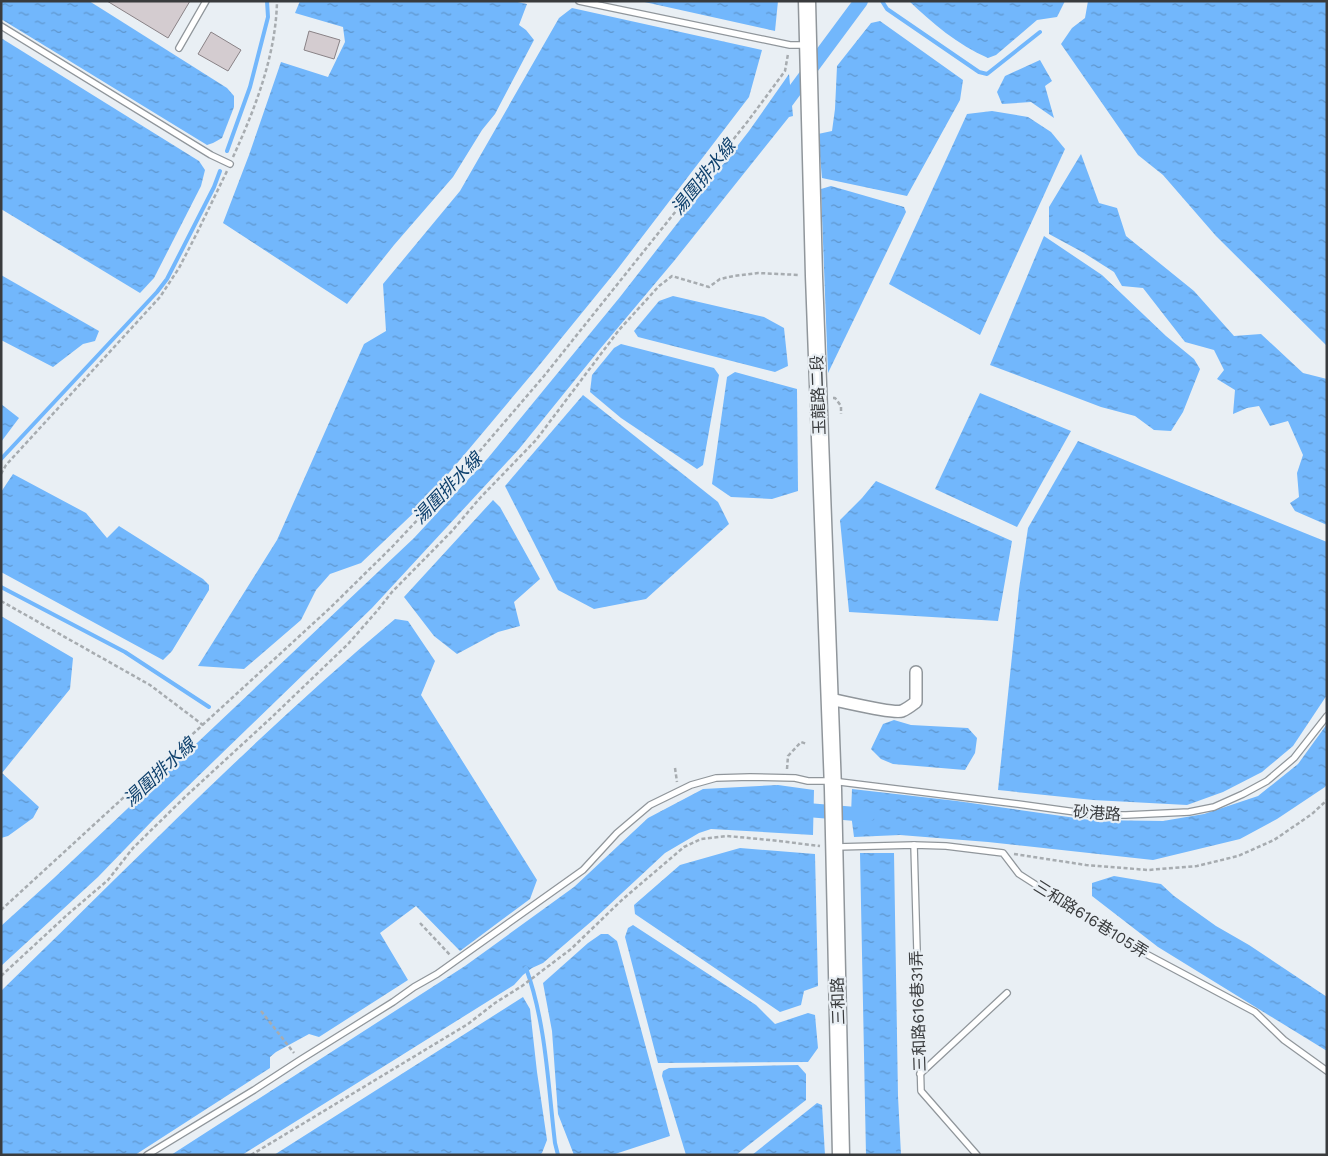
<svg xmlns="http://www.w3.org/2000/svg" width="1328" height="1156" font-family="'Work Sans','Noto Sans TC',sans-serif">
  <defs>
    <pattern id="water-ripples" width="26" height="14" patternUnits="userSpaceOnUse" patternTransform="scale(1.25)"><rect width="26" height="14" fill="#72b7fc"/><path d="M2 4q2-2 4 0t4 0M15 11q2-2 4 0t4 0" fill="none" stroke="#5f96cd"/></pattern>
  </defs>
  <rect width="100%" height="100%" fill="#e9eff4"/>
  <!-- water -->
  <g fill="url(#water-ripples)">
    <path d="M 1,1 L 89,1 L 105,11 L 227,88 L 234,96 L 234,107 L 222,138 L 213,143 L 207,145 L 1,19 Z"/>
    <path d="M 300,1 L 513,1 L 527,4 L 519,25 L 526,30 L 534,40 L 495,114 L 482,130 L 453,177 L 394,245 L 347,304 L 223,223 L 249,155 L 281,62 L 328,77 L 345,42 L 343,27 L 295,13 Z"/>
    <path d="M 640,1 L 778,1 L 775,31 Z"/>
    <path d="M 909,1 L 1065,1 L 1057,17 L 1037,20 L 996,55 L 988,58 C 958,45 932,23 909,1 Z"/>
    <path d="M 1088,1 L 1327,1 L 1327,346 L 1216,236 L 1163,175 L 1138,155 L 1061,44 L 1072,28 L 1085,18 Z"/>
    <path d="M 572,8 L 762,50 L 749,97 L 616,271 L 537,368 L 422,505 L 361,563 L 330,574 L 316,590 L 301,620 L 244,669 L 198,666 L 277,540 L 364,344 L 386,331 L 383,284 L 460,191 L 559,18 Z"/>
    <path d="M 880,21 L 963,80 L 960,100 L 907,196 L 822,178 L 818,134 L 832,131 L 835,109 L 837,66 L 871,23 Z"/>
    <path d="M 1,38 L 199,161 L 205,170 L 201,186 L 154,278 L 140,293 L 1,209 Z"/>
    <path d="M 1040,60 L 1052,81 L 1045,86 L 1054,118 L 1031,102 L 1002,104 L 997,92 L 1005,76 Z"/>
    <path d="M 789,74 L 793,116 L 789,117 L 674,261 L 600,349 L 519,449 L 372,608 L 154,819 L 98,877 L 1,966 L 1,926 L 54,878 L 414,538 L 488,458 L 620,297 L 749,131 Z"/>
    <path d="M 992,111 L 1028,117 L 1051,132 L 1065,149 L 980,335 L 889,284 L 967,114 Z"/>
    <path d="M 1081,154 L 1099,203 L 1117,208 L 1126,236 L 1194,291 L 1234,336 L 1261,334 L 1303,373 L 1327,379 L 1327,525 L 1295,511 L 1290,503 L 1299,497 L 1297,473 L 1303,455 L 1288,421 L 1270,426 L 1259,406 L 1247,408 L 1233,414 L 1235,390 L 1217,379 L 1224,370 L 1214,350 L 1185,342 L 1143,288 L 1122,286 L 1114,272 L 1084,253 L 1049,234 L 1049,207 Z"/>
    <path d="M 831,186 L 904,207 L 906,212 L 828,373 L 821,189 Z"/>
    <path d="M 1044,236 L 1102,275 L 1166,336 L 1194,359 L 1200,369 L 1183,412 L 1171,431 L 1154,430 L 1135,416 L 1101,407 L 990,365 Z"/>
    <path d="M 1,275 L 99,331 L 95,341 L 83,344 L 53,367 L 1,340 Z"/>
    <path d="M 673,296 L 764,317 L 784,328 L 788,366 L 775,372 L 638,337 L 634,331 L 659,301 Z"/>
    <path d="M 621,344 L 714,368 L 719,375 L 703,465 L 697,469 L 621,418 L 590,392 L 592,375 L 614,348 Z"/>
    <path d="M 735,372 L 797,389 L 798,491 L 772,499 L 731,497 L 712,484 L 727,377 Z"/>
    <path d="M 980,393 L 1071,431 L 1017,527 L 935,489 Z"/>
    <path d="M 583,395 L 718,502 L 729,524 L 646,599 L 594,609 L 558,590 L 505,486 Z"/>
    <path d="M 1,404 L 19,418 L 1,442 Z"/>
    <path d="M 1078,441 L 1327,542 L 1327,695 L 1293,746 L 1262,772 L 1223,792 L 1187,805 L 1093,800 L 998,790 L 1019,589 L 1028,528 Z"/>
    <path d="M 13,474 L 86,513 L 107,538 L 119,526 L 203,579 L 209,585 L 209,590 L 172,651 L 163,660 L 1,572 L 1,492 Z"/>
    <path d="M 876,481 L 1012,541 L 998,621 L 849,612 L 840,520 L 862,498 Z"/>
    <path d="M 493,500 L 500,507 L 540,579 L 514,602 L 520,626 L 498,632 L 457,654 L 434,636 L 404,597 Z"/>
    <path d="M 1,616 L 73,658 L 70,689 L 2,773 L 39,807 L 33,818 L 8,836 L 1,838 Z"/>
    <path d="M 395,619 L 408,621 L 435,661 L 421,695 L 537,880 L 530,899 L 460,951 L 416,906 L 380,933 L 408,980 L 319,1037 L 309,1034 L 276,1052 L 270,1057 L 270,1068 L 135,1155 L 1,1155 L 1,991 C 131,865 256,735 395,619 Z"/>
    <path d="M 894,720 L 911,725 L 968,728 L 977,738 L 975,753 L 965,770 L 893,764 L 881,759 L 871,749 L 883,724 Z"/>
    <path d="M 1327,724 L 1327,784 L 1325,787 L 1277,819 L 1240,839 L 1153,860 L 988,842 L 900,835 L 854,837 L 851,814 L 852,789 L 957,801 L 1090,820 L 1163,821 L 1204,814 L 1258,796 L 1298,764 Z"/>
    <path d="M 778,785 L 814,790 L 813,835 L 711,829 L 699,833 L 665,853 L 593,920 L 543,963 L 532,968 L 523,975 L 514,985 L 242,1155 L 171,1155 L 465,966 L 574,887 L 648,818 L 703,789 Z"/>
    <path d="M 740,848 L 815,854 L 818,986 L 804,991 L 801,1005 L 780,1012 L 635,914 L 634,905 L 680,865 Z"/>
    <path d="M 860,853 L 894,853 L 898,1096 L 901,1155 L 866,1155 Z"/>
    <path d="M 1114,876 L 1161,884 L 1174,896 L 1216,926 L 1249,945 L 1327,997 L 1327,1051 L 1158,947 L 1092,896 L 1092,883 Z"/>
    <path d="M 633,925 L 756,1005 L 775,1024 L 808,1013 L 815,1015 L 818,1048 L 808,1062 L 658,1063 L 625,937 L 628,928 Z"/>
    <path d="M 601,934 L 608,934 L 617,941 L 670,1136 L 612,1155 L 574,1155 L 558,1114 L 552,1031 L 543,983 L 588,943 Z"/>
    <path d="M 523,997 L 530,1009 L 537,1072 L 547,1140 L 542,1153 L 539,1155 L 274,1155 Z"/>
    <path d="M 798,1065 L 806,1074 L 806,1100 L 736,1155 L 686,1155 L 662,1076 L 663,1071 L 669,1068 Z"/>
    <path d="M 817,1103 L 822,1105 L 825,1155 L 752,1155 Z"/>
  </g>
  <g fill="none" stroke-linecap="round" stroke-linejoin="round">
    <!-- stream -->
    <g stroke="#72b7fc" stroke-width="4">
      <path d="M 882,1 L 887,9 L 979,72 L 987,74 L 1040,32"/>
      <path d="M 227,151 L 250,87 L 268,17 L 267,1"/>
      <path d="M 1,459 L 157,292 L 167,279 L 214,187 L 220,171"/>
      <path d="M 1,587 L 125,652 L 209,707"/>
      <path d="M 526,968 C 546,1023 548,1085 555,1143 L 558,1155"/>
    </g>
    <!-- canal -->
    <g stroke="#72b7fc" stroke-width="14">
      <path d="M 781,109 L 861,1"/>
      <path d="M 795,809 L 868,815"/>
    </g>
  </g>
  <!-- building -->
  <g fill="#d4ccd0" stroke="#898286">
    <path d="M 107,1 L 190,1 L 168,38 Z"/>
    <path d="M 309,31 L 340,40 L 334,59 L 304,50 Z"/>
    <path d="M 211,32 L 241,50 L 228,71 L 198,54 Z"/>
  </g>
  <g fill="none" stroke-linecap="round" stroke-linejoin="round">
    <defs>
      <g id="service">
        <path d="M 579,1 L 790,45 L 806,45"/>
        <path d="M 1,26 L 211,155 L 230,164"/>
        <path d="M 179,48 L 206,1"/>
        <path d="M 914,845 L 921,1091 L 977,1155"/>
        <path d="M 836,847 L 914,845 L 946,846 L 1003,853 L 1019,874 L 1133,947 L 1255,1012 L 1284,1040 L 1327,1071"/>
        <path d="M 920,1074 L 1007,993"/>
        <path d="M 147,1155 L 254,1090 L 300,1060 L 393,1002 L 414,987 L 437,974 L 583,870 L 617,833 L 650,805 L 691,785 L 716,778 L 750,777 L 795,778 L 808,781 L 832,781 L 1018,804 L 1097,815 L 1126,815 L 1189,812 L 1214,807 L 1243,794 L 1267,781 L 1294,758 L 1327,716"/>
      </g>
      <path id="minor" d="M 829,699 C 842,701 893,714 902,711 C 907,709 912,705 916,702 L 916,672"/>
      <path id="secondary" d="M 807,1 L 814,276 L 833,789 L 841,1155"/>
    </defs>
    <!-- service casing -->
    <use href="#service" stroke="#90969b" stroke-width="8"/>
    <!-- minor casing -->
    <use href="#minor" stroke="#90969b" stroke-width="14"/>
    <!-- secondary casing -->
    <use href="#secondary" stroke="#90969b" stroke-width="19"/>
    <!-- path -->
    <g stroke="#a7acb0" stroke-width="2.5" stroke-dasharray="4 2.5" stroke-linecap="butt">
      <path d="M 233,157 C 255,109 276,55 277,1"/>
      <path d="M 833,398 L 835,398 L 841,406 L 841,414"/>
      <path d="M 1,474 L 6,465 L 160,297 L 179,268 L 197,233 L 227,171"/>
      <path d="M 1,601 L 150,685 L 203,725"/>
      <path d="M 675,768 L 677,782"/>
      <path d="M 787,769 L 788,756 L 801,742 L 807,744"/>
      <path d="M 1014,854 L 1086,865 L 1148,870 L 1197,866 L 1238,856 L 1274,840 L 1312,814 L 1327,800"/>
      <path d="M 1,910 L 330,608 L 392,547 L 454,481 L 544,376 L 748,121 L 785,71 L 788,54"/>
      <path d="M 420,923 L 450,955"/>
      <path d="M 1,976 L 67,915 L 108,880 L 133,848 L 185,797 L 272,717 L 348,644 L 377,611 L 392,592 L 452,531 L 480,498 L 536,440 L 619,330 L 659,286 L 672,276 L 709,287 L 720,279 L 734,276 L 758,273 L 800,275"/>
      <path d="M 261,1011 L 294,1053"/>
      <path d="M 251,1155 L 468,1024 L 495,1003 L 522,986 L 571,949 L 623,899 L 684,847 L 701,839 L 727,836 L 770,840 L 820,846"/>
    </g>
    <!-- service -->
    <use href="#service" stroke="#fff" stroke-width="5.5"/>
    <!-- minor -->
    <use href="#minor" stroke="#fff" stroke-width="11"/>
    <!-- secondary -->
    <use href="#secondary" stroke="#fff" stroke-width="16"/>
  </g>
  <g text-anchor="middle" dominant-baseline="central" stroke-width="4.5" stroke-linejoin="round" paint-order="stroke">
    <!-- street labels -->
    <g font-size="16" fill="#393b3d" stroke="#e9eff4">
      <text transform="translate(818 395) rotate(-92)">玉龍路二段</text>
      <text transform="translate(1097 813) rotate(4)">砂港路</text>
      <text transform="translate(1091 919) rotate(32)">三和路616巷105弄</text>
      <text transform="translate(838 1001) rotate(-92)">三和路</text>
      <text transform="translate(918 1011) rotate(-92)">三和路616巷31弄</text>
    </g>
    <!-- water labels -->
    <g font-size="18" font-style="italic" fill="#0f416d" stroke="#e9eff4">
      <text transform="translate(703 177) rotate(-51)">湯圍排水線</text>
      <text transform="translate(447 488) rotate(-46)">湯圍排水線</text>
      <text transform="translate(159 772) rotate(-43)">湯圍排水線</text>
    </g>
  </g>
  <!-- border -->
  <rect width="1328" height="1156" fill="none" stroke="#393b3d" stroke-width="5"/>
</svg>
